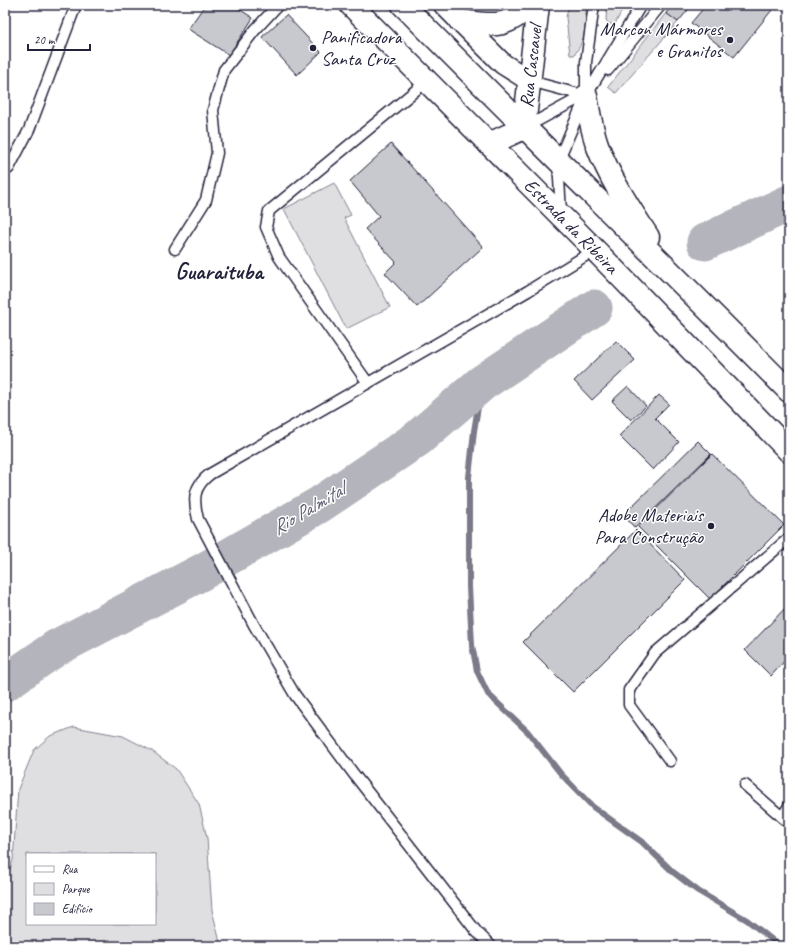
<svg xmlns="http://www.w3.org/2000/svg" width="794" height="951" font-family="Caveat,sans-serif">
  <rect width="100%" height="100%" fill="#fff"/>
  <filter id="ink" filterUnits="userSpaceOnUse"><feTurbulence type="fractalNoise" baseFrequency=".025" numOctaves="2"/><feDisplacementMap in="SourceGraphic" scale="8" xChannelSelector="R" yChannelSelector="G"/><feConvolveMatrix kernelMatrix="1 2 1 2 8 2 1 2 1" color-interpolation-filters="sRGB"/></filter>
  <g filter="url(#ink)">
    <!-- green -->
    <g fill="#dfdfe2" stroke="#80808e" fill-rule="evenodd">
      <path d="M 569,5 L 586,5 C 586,24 586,40 574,55 L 570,55 L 566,17 Z"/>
      <path d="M 607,5 L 625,5 L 615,24 L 609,24 L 606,20 Z"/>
      <path d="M 666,13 L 678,22 L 616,93 L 608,87 Z"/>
      <path d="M 334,183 L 351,215 L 344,218 L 390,307 L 346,329 L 284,209 Z"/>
      <path d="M 74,727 L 123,736 L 152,751 L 176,769 L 199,804 L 207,838 L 212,910 L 221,946 L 5,946 L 5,883 L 13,860 L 18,789 L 34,750 L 50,736 ZM 27,854 L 155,854 L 155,924 L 27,924 Z"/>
    </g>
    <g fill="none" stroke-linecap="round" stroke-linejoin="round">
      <!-- stream -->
      <path stroke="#7a7a88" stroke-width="6" d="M 482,383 L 474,431 L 469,477 L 469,587 L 472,645 L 477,671 L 488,694 L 528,732 L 561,774 L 593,807 L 642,842 L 673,872 L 698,891 L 747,920 L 780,946"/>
      <!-- river -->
      <g stroke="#b4b4bc" stroke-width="37">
        <path d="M 705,242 L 789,203"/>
        <path d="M 5,683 L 56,648 L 202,572 L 319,505 L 417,439 L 482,383 L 594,308"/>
      </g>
    </g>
    <!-- building -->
    <g fill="#c8c8cf" stroke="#22223b">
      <path d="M 205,5 L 233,5 L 253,18 L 229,55 L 188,29 Z"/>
      <path d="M 673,5 L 692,5 L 678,22 L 666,13 Z"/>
      <path d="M 706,5 L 776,5 L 734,57 L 691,23 Z"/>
      <path d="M 286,15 L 321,52 L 297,75 L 262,37 Z"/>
      <path d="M 391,144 L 483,247 L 417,307 L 385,273 L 396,262 L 365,229 L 379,216 L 350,181 Z"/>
      <path d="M 616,341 L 635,360 L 592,400 L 574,381 Z"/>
      <path d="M 628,386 L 646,406 L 631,420 L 612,401 Z"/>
      <path d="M 659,395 L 669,404 L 655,418 L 679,442 L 653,470 L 619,436 Z"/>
      <path d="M 698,441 L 711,454 L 635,528 L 623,515 Z"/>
      <path d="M 712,454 L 784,525 L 710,599 L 638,527 Z"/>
      <path d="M 636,530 L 685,580 L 573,692 L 523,642 Z"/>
      <path d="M 789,604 L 789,656 L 771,676 L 745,650 Z"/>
    </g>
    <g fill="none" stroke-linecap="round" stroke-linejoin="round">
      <defs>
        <g id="service">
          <path d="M 608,70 L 661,5"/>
          <path d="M 530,81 L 586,96"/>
          <path d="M 586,96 L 586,62 L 594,5"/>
          <path d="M 524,128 L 587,94"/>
          <path d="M 5,171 L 9,168 L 29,130 L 76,5"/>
          <path d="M 561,213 L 558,161 L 586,96 L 641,5"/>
          <path d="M 175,249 L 206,200 L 217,153 L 213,110 L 224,70 L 255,30 L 278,5"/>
          <path d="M 368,383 L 279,257 L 266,227 L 269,211 L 427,81"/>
          <path d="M 670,761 L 629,705 L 629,690 L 655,653 L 789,538"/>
          <path d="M 745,785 L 789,823"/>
          <path d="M 782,817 L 789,806"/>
          <path d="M 491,946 L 476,931 L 353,773 L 295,695 L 254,625 L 198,519 C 193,499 193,487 210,474 L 528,291 L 595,250"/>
        </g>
        <path id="minor" d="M 444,5 L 503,64 L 530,81"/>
        <g id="tertiary">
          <path d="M 460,21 C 494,25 503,30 531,5"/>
          <path id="s1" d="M 524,128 L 538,5"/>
        </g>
        <g id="primary">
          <path id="s2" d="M 351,5 L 595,250 L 789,451"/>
          <path d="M 403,5 C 531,135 661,261 789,391"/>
          <path d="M 586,96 C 589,114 592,131 598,147 C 610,179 630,209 648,237"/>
          <path d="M 489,144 L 524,128"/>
        </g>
      </defs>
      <!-- service casing -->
      <use href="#service" stroke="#22223b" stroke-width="13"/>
      <!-- minor casing -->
      <use href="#minor" stroke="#22223b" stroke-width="23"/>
      <!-- tertiary casing -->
      <use href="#tertiary" stroke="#22223b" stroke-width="25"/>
      <!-- primary casing -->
      <use href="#primary" stroke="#22223b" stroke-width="25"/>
      <!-- service -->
      <use href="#service" stroke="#fff" stroke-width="10"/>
      <!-- minor -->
      <use href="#minor" stroke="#fff" stroke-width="20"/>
      <!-- tertiary -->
      <use href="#tertiary" stroke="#fff" stroke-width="22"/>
      <!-- primary -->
      <use href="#primary" stroke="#fff" stroke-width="22"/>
    </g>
  </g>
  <!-- markers -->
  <g fill="#22223b" stroke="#fff" stroke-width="1.5">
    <circle cx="730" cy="40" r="4"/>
    <circle cx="313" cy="48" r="4"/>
    <circle cx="711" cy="526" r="4"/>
  </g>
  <g text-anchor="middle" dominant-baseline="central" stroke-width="3" stroke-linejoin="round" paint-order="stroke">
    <!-- poi labels -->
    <g font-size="19" fill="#22223b" stroke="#fff" text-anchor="end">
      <text x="722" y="29">Marcon Mármores<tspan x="722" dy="22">e Granitos</tspan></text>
      <text x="321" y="37" text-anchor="start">Panificadora<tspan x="321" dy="22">Santa Cruz</tspan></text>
      <text x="703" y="515">Adobe Materiais<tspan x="703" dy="22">Para Construção</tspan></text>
    </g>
    <!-- street labels -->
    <g font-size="19" fill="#22223b" stroke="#fff">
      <text stroke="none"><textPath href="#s1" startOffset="62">Rua Cascavel</textPath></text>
      <text stroke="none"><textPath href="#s2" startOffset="312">Estrada da Ribeira</textPath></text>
    </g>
    <!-- water labels -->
    <g font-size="20" font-style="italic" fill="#5c5c6f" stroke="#fff">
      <text transform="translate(308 509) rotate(-31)">Rio Palmital</text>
    </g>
    <!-- district labels -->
    <g font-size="23" font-weight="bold" fill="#22223b" stroke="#fff">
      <text x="219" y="271">Guaraituba</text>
    </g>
  </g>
  <!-- margin -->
  <rect width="794" height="951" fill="none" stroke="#fff" stroke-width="20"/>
  <rect x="10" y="10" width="774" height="931" fill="none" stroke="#22223b" stroke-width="1.5" filter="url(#ink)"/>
  <!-- legend -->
  <rect x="26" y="853" width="130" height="72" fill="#ffffff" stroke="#a7a7b1"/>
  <rect x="34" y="866" width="20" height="6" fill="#ffffff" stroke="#a7a7b1"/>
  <text x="62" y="873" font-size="12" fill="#22223b">Rua</text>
  <rect x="34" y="883" width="20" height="12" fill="#dfdfe2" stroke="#a7a7b1"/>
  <text x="62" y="893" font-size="12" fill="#22223b">Parque</text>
  <rect x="34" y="903" width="20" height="12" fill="#c8c8cf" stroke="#a7a7b1"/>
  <text x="62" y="913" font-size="12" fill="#22223b">Edifício</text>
  <!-- scale -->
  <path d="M28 44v6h62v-6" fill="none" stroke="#22223b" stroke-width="2"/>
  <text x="34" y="44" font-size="12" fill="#22223b" stroke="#ffffff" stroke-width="3" paint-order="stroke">20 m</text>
</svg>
